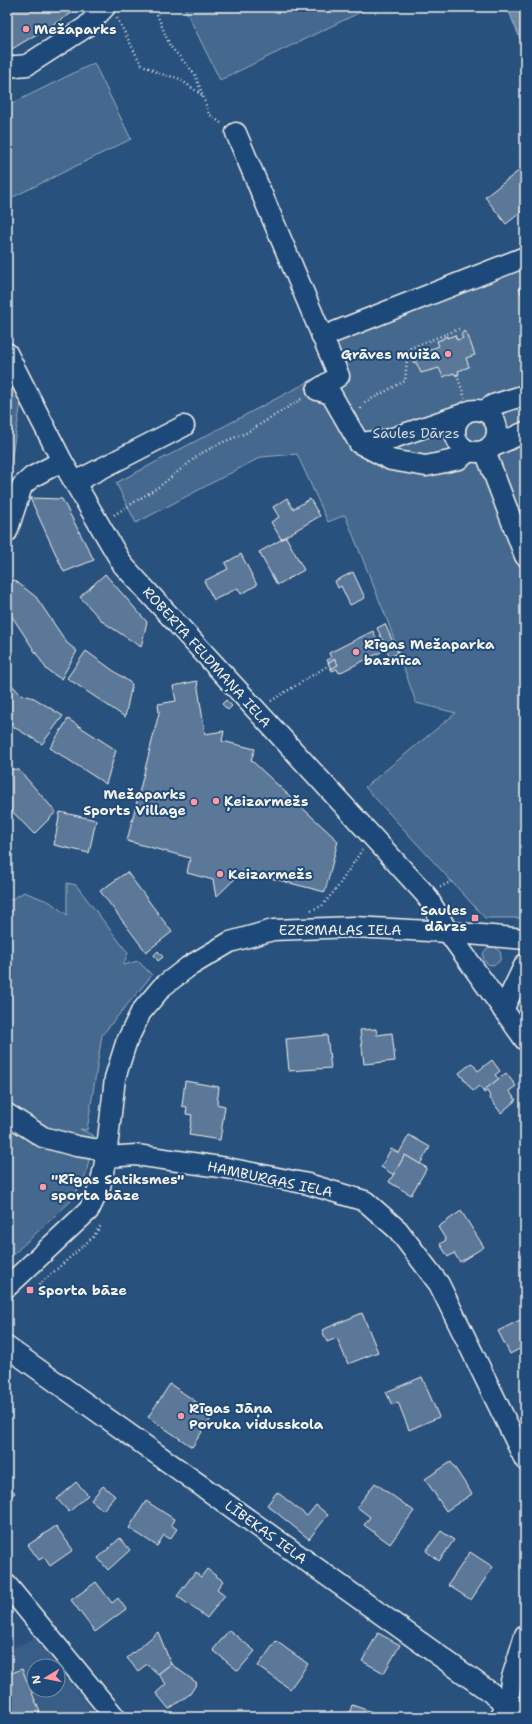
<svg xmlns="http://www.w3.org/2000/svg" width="532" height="1724" font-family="'Shantell Sans',sans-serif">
  <rect width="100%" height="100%" fill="#28517e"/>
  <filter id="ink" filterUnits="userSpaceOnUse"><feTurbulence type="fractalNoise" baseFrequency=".025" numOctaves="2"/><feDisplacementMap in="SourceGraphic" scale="8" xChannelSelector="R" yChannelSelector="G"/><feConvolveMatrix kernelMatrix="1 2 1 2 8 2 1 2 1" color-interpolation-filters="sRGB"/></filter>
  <g filter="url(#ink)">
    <!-- built -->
    <path fill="#375d86" d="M 36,1638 L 58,1666 L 34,1666 L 34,1690 L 58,1690 L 58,1666 L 98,1717 L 7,1717 L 7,1650 Z"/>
    <!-- green -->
    <g fill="#45688e" stroke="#9cacbb">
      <path d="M 184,7 L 371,7 L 220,80 Z"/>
      <path d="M 94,63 L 131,139 L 7,200 L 7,106 Z"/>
      <path d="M 525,266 L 525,918 L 485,918 L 365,787 L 456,713 L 416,703 L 388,622 L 345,515 L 328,522 L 297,454 L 261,457 L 136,523 L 116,483 L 325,373 L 326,366 L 316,346 Z"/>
      <path d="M 7,378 L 21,403 L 7,483 Z"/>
      <path d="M 67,883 L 76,885 L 128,953 L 123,965 L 138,961 L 152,975 L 102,1035 L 87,1130 L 80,1129 L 94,1136 L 86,1174 L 71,1201 L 7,1260 L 7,902 L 24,892 L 50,902 L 67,915 Z"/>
      <circle cx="492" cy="956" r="9"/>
    </g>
    <!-- water -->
    <path fill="#6e88a2" stroke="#a4b2be" d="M 507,7 L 525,7 L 525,49 L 523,46 Z"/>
    <!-- building -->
    <g fill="#5b7899" stroke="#f4f1e8">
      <path d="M 7,7 L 82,7 L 7,52 Z"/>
      <path d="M 525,166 L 525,209 L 506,224 L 485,197 Z"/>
      <path d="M 525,285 L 525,299 L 523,299 L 519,287 Z"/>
      <path d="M 464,331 L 468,336 L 475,355 L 466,358 L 469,367 L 458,371 L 459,374 L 455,375 L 454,373 L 443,377 L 439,368 L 421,373 L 416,362 L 414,363 L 412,359 L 415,358 L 414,356 L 439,346 L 437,341 L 443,339 L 443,338 L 447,336 L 447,338 L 455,335 L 457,340 L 463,338 L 461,335 Z"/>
      <path d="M 30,498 L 62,499 L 94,560 L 64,572 Z"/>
      <path d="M 287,498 L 293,509 L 310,499 L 320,516 L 281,539 L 271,522 L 279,517 L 273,507 Z"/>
      <path d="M 286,537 L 304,570 L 277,585 L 259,552 Z"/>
      <path d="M 241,554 L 257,585 L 241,594 L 238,588 L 214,600 L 204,581 L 228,569 L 225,563 Z"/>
      <path d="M 353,572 L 365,598 L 350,605 L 341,586 L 338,588 L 335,581 Z"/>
      <path d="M 105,574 L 147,622 L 141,647 L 103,622 L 80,597 Z"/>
      <path d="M 13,579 L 36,597 L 67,643 L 77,651 L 61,679 L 47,670 L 13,618 L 7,614 L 7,588 Z"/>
      <path d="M 385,624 L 398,653 L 390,657 L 377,628 Z"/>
      <path d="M 373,631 L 383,651 L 339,673 L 337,669 L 332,671 L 327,660 L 331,658 L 329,653 Z"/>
      <path d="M 86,651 L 132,684 L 125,717 L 67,678 Z"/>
      <path d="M 335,659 L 338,665 L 331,669 L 328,663 Z"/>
      <path d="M 7,679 L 20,694 L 34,698 L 63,716 L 42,744 L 7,723 Z"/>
      <path d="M 197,681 L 205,734 L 224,731 L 222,741 L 255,749 L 251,760 L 338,841 L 325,892 L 243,871 L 216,897 L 213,880 L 187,873 L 190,858 L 127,841 L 159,713 L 158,704 L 176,701 L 173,686 Z"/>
      <path d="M 226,700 L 232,706 L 228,710 L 222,704 Z"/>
      <path d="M 68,719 L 116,750 L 106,784 L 50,748 Z"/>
      <path d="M 7,768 L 19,770 L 56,812 L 34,834 L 7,806 Z"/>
      <path d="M 60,812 L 96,820 L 89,853 L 54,845 Z"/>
      <path d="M 127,872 L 172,932 L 146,952 L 100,891 Z"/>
      <path d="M 158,951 L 163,957 L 158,961 L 154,955 Z"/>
      <path d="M 376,1029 L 377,1035 L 392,1033 L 395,1061 L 364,1064 L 360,1030 Z"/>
      <path d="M 327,1035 L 331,1068 L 289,1071 L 286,1039 Z"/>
      <path d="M 492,1060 L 500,1071 L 495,1075 L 499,1079 L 483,1091 L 479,1086 L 473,1091 L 459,1073 L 472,1063 L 478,1071 Z"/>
      <path d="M 506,1073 L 516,1086 L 509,1091 L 516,1100 L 501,1113 L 489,1097 L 490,1096 L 487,1091 L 484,1093 L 483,1091 Z"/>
      <path d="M 185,1081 L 219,1087 L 217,1104 L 225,1106 L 220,1140 L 189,1135 L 192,1115 L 186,1114 L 187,1107 L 182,1106 Z"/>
      <path d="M 409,1135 L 430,1147 L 420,1164 L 405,1155 L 394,1175 L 381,1167 L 391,1149 L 399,1153 Z"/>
      <path d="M 405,1155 L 427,1168 L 411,1195 L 389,1182 Z"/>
      <path d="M 461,1211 L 484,1247 L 460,1262 L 454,1253 L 448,1257 L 440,1244 L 446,1240 L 438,1227 Z"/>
      <path d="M 362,1313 L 378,1352 L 348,1364 L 337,1338 L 327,1342 L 322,1330 Z"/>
      <path d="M 522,1319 L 525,1324 L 525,1346 L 510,1354 L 498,1331 Z"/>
      <path d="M 422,1377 L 439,1417 L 409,1430 L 398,1402 L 392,1405 L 386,1392 Z"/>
      <path d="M 170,1384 L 214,1414 L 192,1447 L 148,1417 Z"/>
      <path d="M 451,1462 L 472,1494 L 446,1511 L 425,1479 Z"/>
      <path d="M 76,1482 L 88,1495 L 69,1512 L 57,1499 Z"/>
      <path d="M 7,1483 L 15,1493 L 7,1499 Z"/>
      <path d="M 375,1483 L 414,1511 L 390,1544 L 364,1525 L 370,1517 L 357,1507 Z"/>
      <path d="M 103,1486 L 115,1496 L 103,1510 L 91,1500 Z"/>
      <path d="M 277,1492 L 307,1516 L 316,1505 L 328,1515 L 309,1539 L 267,1505 Z"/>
      <path d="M 146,1501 L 174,1519 L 171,1525 L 177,1529 L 170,1539 L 164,1535 L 157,1546 L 129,1528 Z"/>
      <path d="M 56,1526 L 73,1550 L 50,1566 L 44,1557 L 39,1560 L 28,1545 Z"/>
      <path d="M 441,1531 L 454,1540 L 439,1561 L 426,1551 Z"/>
      <path d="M 120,1538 L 130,1550 L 108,1570 L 98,1558 Z"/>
      <path d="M 470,1552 L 493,1567 L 471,1600 L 448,1585 Z"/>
      <path d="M 207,1569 L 223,1581 L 217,1589 L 225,1595 L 207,1618 L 177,1596 L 195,1572 L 201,1577 Z"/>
      <path d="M 96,1582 L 112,1603 L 118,1598 L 126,1609 L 95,1632 L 71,1600 Z"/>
      <path d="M 229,1630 L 255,1651 L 238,1671 L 213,1650 Z"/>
      <path d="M 158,1632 L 171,1664 L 158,1674 L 147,1664 L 138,1671 L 127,1658 Z"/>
      <path d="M 378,1633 L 400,1645 L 384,1673 L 362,1661 Z"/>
      <path d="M 276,1641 L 308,1664 L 290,1689 L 258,1666 Z"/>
      <path d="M 171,1664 L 197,1683 L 190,1694 L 169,1709 L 156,1693 L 166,1684 L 158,1674 Z"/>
      <path d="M 22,1669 L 42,1717 L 7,1717 L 7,1675 Z"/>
      <path d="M 352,1705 L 378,1714 L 377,1717 L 348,1717 Z"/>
    </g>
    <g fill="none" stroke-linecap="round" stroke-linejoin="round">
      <defs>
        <g id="minor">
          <path d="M 7,67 L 27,65 L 86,27 L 105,7"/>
          <path d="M 236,133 L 339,376 L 317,390 L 331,394 L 359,443"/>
          <path d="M 322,337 L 525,257"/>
          <path d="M 7,353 L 62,461 L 123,565 L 426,895 L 448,932 L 525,1040"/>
          <circle cx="476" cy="431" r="21"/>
          <path d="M 484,411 L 493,405 L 525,395"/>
          <path d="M 463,414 L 387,440 L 359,443 L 391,460 L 426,466 L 459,459 L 469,451"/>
          <path d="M 490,448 L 525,432"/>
          <path d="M 485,451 L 525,556"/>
          <path d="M 75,482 L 184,426"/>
          <path d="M 7,532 L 22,486 L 32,477 L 62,461"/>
          <path d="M 503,1010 L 525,964"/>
          <path d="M 7,1114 L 43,1137 L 76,1146 L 107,1151"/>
          <path d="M 106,1157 L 136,1155 L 227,1168 L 308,1184 L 365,1201 L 398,1230 L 439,1284 L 525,1460"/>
          <path d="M 7,1287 L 89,1210 L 100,1187 L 106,1157 L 115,1078 L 126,1043 L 141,1012 L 162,987 L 188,967 L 230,942 L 273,930 L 354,927 L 448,932 L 525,939"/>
          <path d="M 7,1347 L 525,1717"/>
          <path d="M 7,1585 L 115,1717"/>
          <path d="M 500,1717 L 508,1704 L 511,1681 L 525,1635"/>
        </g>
      </defs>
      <!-- minor casing -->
      <use href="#minor" stroke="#f4f1e8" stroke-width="23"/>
      <!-- path -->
      <g stroke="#f4f1e8" stroke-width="2.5" stroke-dasharray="1 3" stroke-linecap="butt">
        <path d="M 154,7 L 170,46 L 195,74 L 209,114 L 222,124"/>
        <path d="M 117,18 L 141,64 L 161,74 L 178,78 L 202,95"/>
        <path d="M 457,375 L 465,398"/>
        <path d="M 361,409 L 362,404 L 405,381 L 408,349 L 459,329"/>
        <path d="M 114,515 L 160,486 L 200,454 L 221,443 L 246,433 L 303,398"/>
        <path d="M 271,701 L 329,665"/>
        <path d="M 440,887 L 453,881"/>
        <path d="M 311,910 L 322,906 L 337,888 L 362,850"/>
        <path d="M 39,1285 L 93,1237 L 102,1224"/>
      </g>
      <!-- minor -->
      <use href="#minor" stroke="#1f4a7a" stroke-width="20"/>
    </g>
  </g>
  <!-- markers -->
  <g fill="#ff9aa2" stroke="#1f4a7a" stroke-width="1.5">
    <circle cx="26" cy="29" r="4"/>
    <circle cx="448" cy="354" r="4"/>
    <circle cx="356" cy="652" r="4"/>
    <circle cx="216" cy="801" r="4"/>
    <circle cx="194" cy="802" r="4"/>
    <circle cx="220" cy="874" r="4"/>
    <rect x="471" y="914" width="8" height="8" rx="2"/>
    <circle cx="43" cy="1187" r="4"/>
    <rect x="26" y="1286" width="8" height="8" rx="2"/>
    <circle cx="181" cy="1416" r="4"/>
  </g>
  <g text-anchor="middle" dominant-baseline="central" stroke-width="4" stroke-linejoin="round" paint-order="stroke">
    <!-- poi labels -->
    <g font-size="14" font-weight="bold" fill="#f4f1e8" stroke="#1f4a7a" text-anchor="start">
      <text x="34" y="29">Mežaparks</text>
      <text x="440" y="354" text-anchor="end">Grāves muiža</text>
      <text x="364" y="644">Rīgas Mežaparka<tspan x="364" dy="16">baznīca</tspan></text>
      <text x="186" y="794" text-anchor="end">Mežaparks<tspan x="186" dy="16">Sports Village</tspan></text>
      <text x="224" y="801">Ķeizarmežs</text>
      <text x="228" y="874">Keizarmežs</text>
      <text x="467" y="910" text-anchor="end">Saules<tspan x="467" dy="16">dārzs</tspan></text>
      <text x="51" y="1179">"Rīgas Satiksmes"<tspan x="51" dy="16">sporta bāze</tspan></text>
      <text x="38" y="1290">Sporta bāze</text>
      <text x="189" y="1408">Rīgas Jāņa<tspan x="189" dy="16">Poruka vidusskola</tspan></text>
    </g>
    <!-- park labels -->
    <g font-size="14" fill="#dadcda" stroke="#1f4a7a">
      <text x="416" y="433">Saules Dārzs</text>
    </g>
    <!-- street labels -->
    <g font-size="14" fill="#f4f1e8" stroke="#1f4a7a">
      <text transform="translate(207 657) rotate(48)">ROBERTA FELDMAŅA IELA</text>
      <text x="340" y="930">EZERMALAS IELA</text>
      <text transform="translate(270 1179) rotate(12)">HAMBURGAS IELA</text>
      <text transform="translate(266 1532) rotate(36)">LĪBEKAS IELA</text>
    </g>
  </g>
  <!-- margin -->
  <rect width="532" height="1724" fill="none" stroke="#1f4a7a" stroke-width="24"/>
  <rect x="12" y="12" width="508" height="1700" fill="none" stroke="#f4f1e8" stroke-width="1.5" filter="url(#ink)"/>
  <!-- north arrow -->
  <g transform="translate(46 1678) rotate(260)"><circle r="19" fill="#1f4a7a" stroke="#748da6"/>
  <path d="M0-3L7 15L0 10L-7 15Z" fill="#ff9aa2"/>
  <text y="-6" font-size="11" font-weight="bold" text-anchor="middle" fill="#f4f1e8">N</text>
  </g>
</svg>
